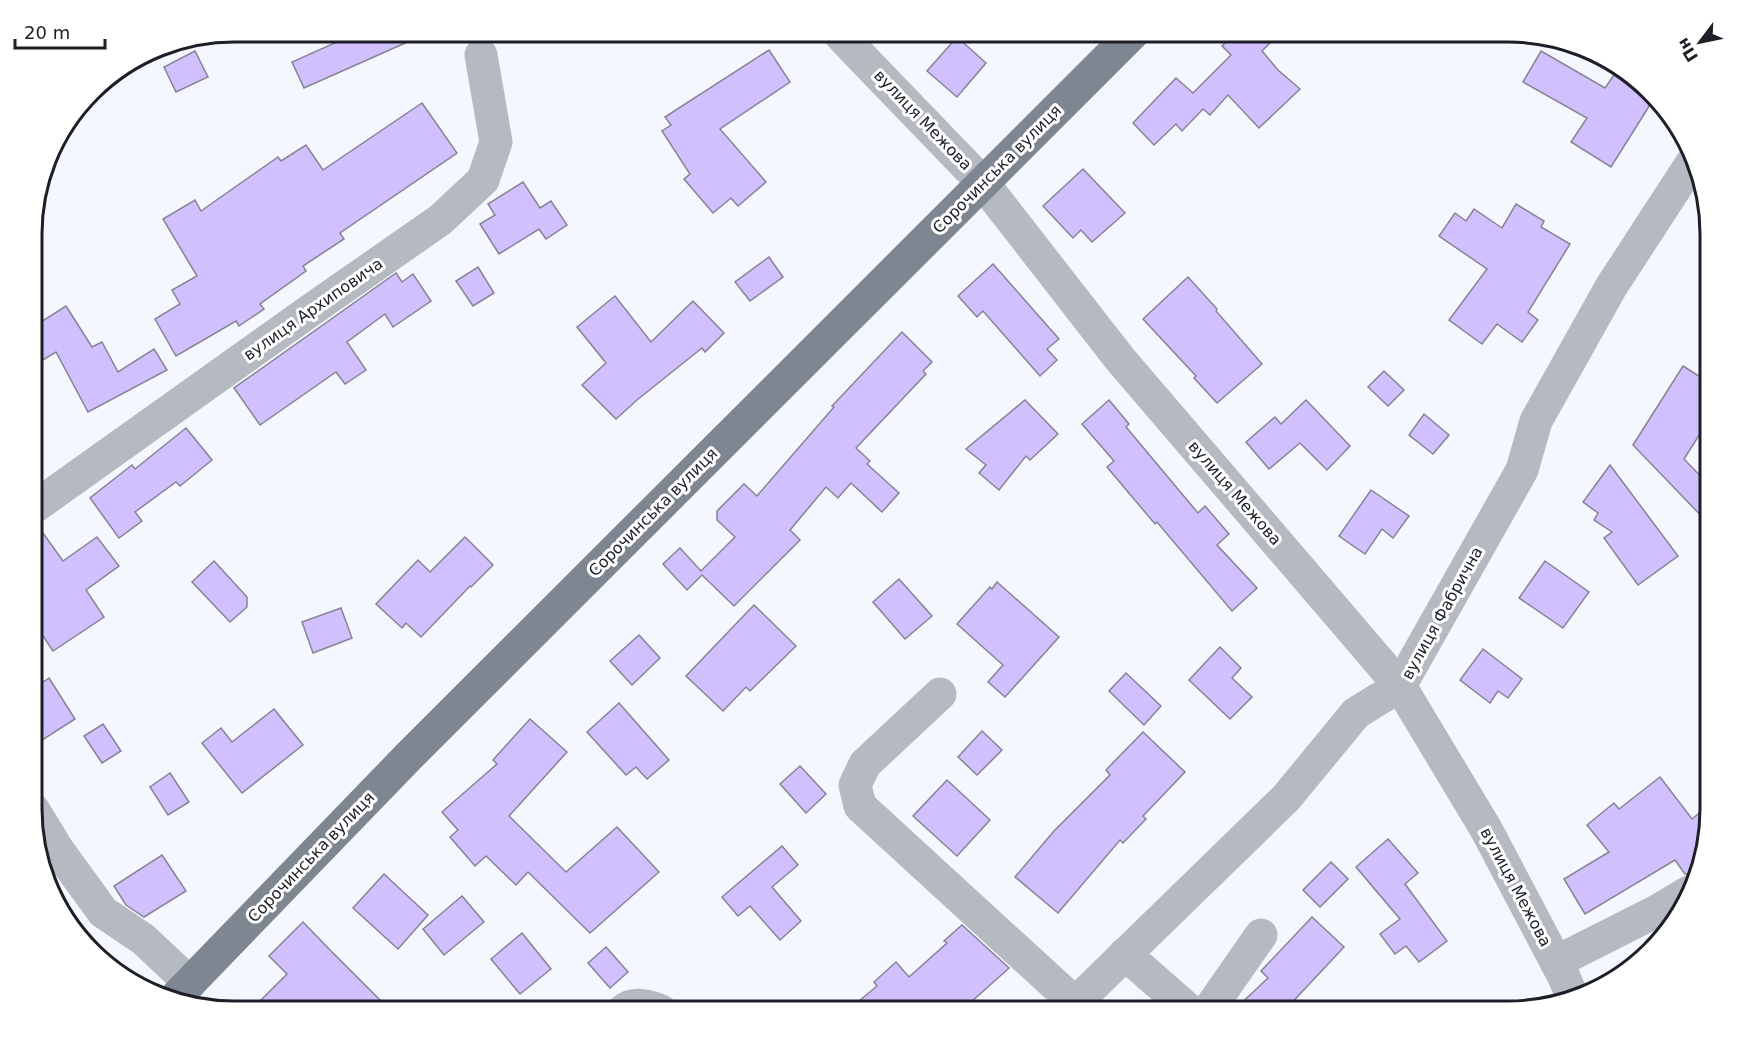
<svg xmlns="http://www.w3.org/2000/svg" width="1742" height="1043" font-family="'DejaVu Sans',sans-serif">
  <rect width="100%" height="100%" fill="#f5f7fe"/>
  <!-- building -->
  <g fill="#d0c1fe" stroke="#878394" stroke-width="1.5">
    <path d="M 359,32 L 430,32 L 304,88 L 292,62 Z"/>
    <path d="M 1236,32 L 1281,32 L 1262,51 L 1278,70 L 1300,89 L 1259,128 L 1228,95 L 1210,115 L 1203,109 L 1182,131 L 1176,124 L 1154,145 L 1133,123 L 1176,78 L 1193,93 L 1231,55 L 1222,46 Z"/>
    <path d="M 957,37 L 986,63 L 957,97 L 927,71 Z"/>
    <path d="M 769,50 L 790,82 L 720,129 L 766,182 L 738,206 L 731,198 L 713,213 L 684,179 L 690,174 L 662,131 L 671,125 L 665,117 Z"/>
    <path d="M 195,51 L 208,77 L 176,92 L 164,67 Z"/>
    <path d="M 1541,51 L 1605,88 L 1619,68 L 1653,100 L 1611,167 L 1571,142 L 1587,118 L 1523,82 Z"/>
    <path d="M 422,103 L 457,153 L 340,233 L 344,239 L 303,266 L 306,271 L 260,304 L 264,309 L 239,326 L 236,321 L 176,356 L 155,319 L 180,304 L 172,290 L 197,276 L 163,219 L 195,200 L 201,211 L 278,157 L 281,161 L 306,145 L 323,170 Z"/>
    <path d="M 1083,169 L 1125,213 L 1092,242 L 1081,230 L 1073,238 L 1043,206 Z"/>
    <path d="M 523,182 L 540,208 L 551,201 L 567,225 L 546,239 L 539,229 L 499,254 L 480,224 L 495,215 L 488,204 Z"/>
    <path d="M 1516,204 L 1544,221 L 1541,227 L 1570,244 L 1528,312 L 1538,320 L 1522,342 L 1497,324 L 1482,344 L 1449,320 L 1487,269 L 1439,236 L 1455,213 L 1466,221 L 1474,209 L 1502,228 Z"/>
    <path d="M 769,257 L 783,277 L 750,301 L 735,282 Z"/>
    <path d="M 993,264 L 1059,339 L 1047,349 L 1057,360 L 1040,376 L 983,311 L 977,317 L 958,296 Z"/>
    <path d="M 478,267 L 494,293 L 473,306 L 456,281 Z"/>
    <path d="M 396,273 L 402,282 L 413,274 L 431,301 L 393,327 L 385,314 L 347,342 L 366,370 L 345,384 L 336,372 L 260,425 L 234,388 Z"/>
    <path d="M 1188,277 L 1217,309 L 1216,311 L 1262,364 L 1217,403 L 1194,378 L 1196,376 L 1143,319 Z"/>
    <path d="M 615,296 L 651,342 L 693,301 L 724,333 L 705,352 L 702,348 L 637,400 L 616,419 L 582,385 L 606,363 L 577,327 Z"/>
    <path d="M 66,306 L 92,347 L 102,342 L 118,372 L 154,349 L 167,370 L 88,412 L 56,352 L 33,366 L 33,327 Z"/>
    <path d="M 902,332 L 932,362 L 923,371 L 926,374 L 856,448 L 870,461 L 867,464 L 899,493 L 882,512 L 851,483 L 838,498 L 826,487 L 790,530 L 800,540 L 734,606 L 702,575 L 687,590 L 663,564 L 680,548 L 701,571 L 735,537 L 717,520 L 717,511 L 744,484 L 757,496 L 834,407 L 832,406 Z"/>
    <path d="M 1683,366 L 1710,383 L 1710,418 L 1684,459 L 1710,486 L 1710,525 L 1633,445 Z"/>
    <path d="M 1384,371 L 1404,390 L 1388,406 L 1368,387 Z"/>
    <path d="M 1025,400 L 1058,434 L 1030,460 L 1026,456 L 999,490 L 979,473 L 986,465 L 966,449 Z"/>
    <path d="M 1109,400 L 1129,424 L 1126,427 L 1198,513 L 1205,506 L 1229,534 L 1217,545 L 1257,588 L 1232,611 L 1157,522 L 1155,524 L 1107,467 L 1114,461 L 1082,424 Z"/>
    <path d="M 1306,400 L 1350,446 L 1327,470 L 1300,443 L 1269,469 L 1246,442 L 1275,417 L 1281,424 Z"/>
    <path d="M 1424,414 L 1449,435 L 1433,454 L 1409,435 Z"/>
    <path d="M 186,428 L 212,460 L 180,486 L 176,482 L 135,512 L 142,521 L 119,538 L 90,498 L 132,465 L 135,469 Z"/>
    <path d="M 1610,465 L 1678,556 L 1638,585 L 1604,538 L 1612,532 L 1594,520 L 1598,513 L 1583,502 Z"/>
    <path d="M 1371,490 L 1409,516 L 1393,538 L 1382,529 L 1365,554 L 1339,536 Z"/>
    <path d="M 33,526 L 38,526 L 63,561 L 97,537 L 119,566 L 86,590 L 104,617 L 53,651 L 33,621 Z"/>
    <path d="M 465,537 L 493,565 L 471,587 L 470,586 L 421,637 L 406,623 L 402,628 L 376,604 L 418,560 L 430,572 Z"/>
    <path d="M 214,561 L 247,597 L 247,607 L 230,622 L 192,582 Z"/>
    <path d="M 1545,561 L 1589,592 L 1563,628 L 1519,598 Z"/>
    <path d="M 899,579 L 932,616 L 905,639 L 873,602 Z"/>
    <path d="M 997,582 L 1059,637 L 1005,697 L 988,682 L 1003,665 L 957,624 L 990,587 L 992,589 Z"/>
    <path d="M 754,605 L 796,646 L 750,691 L 746,687 L 723,711 L 686,676 Z"/>
    <path d="M 341,608 L 352,638 L 313,653 L 302,622 Z"/>
    <path d="M 639,635 L 660,658 L 632,685 L 610,661 Z"/>
    <path d="M 1220,647 L 1241,668 L 1232,678 L 1252,697 L 1230,719 L 1189,680 Z"/>
    <path d="M 1483,649 L 1522,679 L 1508,698 L 1498,691 L 1490,703 L 1460,680 Z"/>
    <path d="M 1126,673 L 1161,706 L 1144,725 L 1109,691 Z"/>
    <path d="M 49,678 L 75,719 L 33,746 L 33,689 Z"/>
    <path d="M 619,703 L 669,760 L 647,779 L 636,767 L 626,775 L 587,732 Z"/>
    <path d="M 274,709 L 303,745 L 242,793 L 202,743 L 221,728 L 232,742 Z"/>
    <path d="M 530,719 L 567,752 L 509,816 L 566,872 L 617,827 L 659,872 L 590,933 L 528,872 L 516,885 L 486,856 L 475,866 L 450,837 L 458,830 L 442,812 L 497,764 L 493,760 Z"/>
    <path d="M 103,724 L 121,751 L 102,763 L 84,736 Z"/>
    <path d="M 982,731 L 1002,750 L 977,775 L 958,757 Z"/>
    <path d="M 1143,732 L 1185,772 L 1143,816 L 1146,819 L 1123,843 L 1120,840 L 1058,913 L 1015,877 L 1054,831 L 1110,775 L 1106,770 Z"/>
    <path d="M 800,766 L 826,794 L 806,813 L 780,784 Z"/>
    <path d="M 170,773 L 189,802 L 168,815 L 150,787 Z"/>
    <path d="M 1660,777 L 1692,819 L 1710,804 L 1710,822 L 1694,875 L 1685,874 L 1675,860 L 1585,914 L 1564,879 L 1609,852 L 1587,825 L 1614,803 L 1619,809 Z"/>
    <path d="M 947,780 L 990,820 L 957,856 L 913,816 Z"/>
    <path d="M 1388,839 L 1418,873 L 1405,884 L 1447,941 L 1419,962 L 1406,946 L 1395,954 L 1380,934 L 1400,919 L 1356,867 Z"/>
    <path d="M 782,846 L 798,865 L 772,887 L 801,921 L 780,940 L 750,906 L 738,916 L 722,897 Z"/>
    <path d="M 162,855 L 186,891 L 144,917 L 126,905 L 114,886 Z"/>
    <path d="M 1331,862 L 1348,879 L 1320,907 L 1303,890 Z"/>
    <path d="M 384,874 L 428,915 L 398,949 L 353,908 Z"/>
    <path d="M 462,896 L 484,922 L 444,955 L 423,929 Z"/>
    <path d="M 1312,917 L 1344,947 L 1284,1011 L 1233,1011 L 1268,978 L 1261,971 Z"/>
    <path d="M 303,922 L 330,950 L 391,1011 L 250,1011 L 287,974 L 269,956 Z"/>
    <path d="M 962,925 L 1009,968 L 961,1011 L 847,1011 L 877,986 L 874,982 L 896,962 L 909,977 L 947,943 L 944,941 Z"/>
    <path d="M 522,933 L 551,969 L 520,994 L 491,959 Z"/>
    <path d="M 606,947 L 628,972 L 610,988 L 588,963 Z"/>
  </g>
  <g fill="none" stroke-linecap="round" stroke-linejoin="round">
    <!-- minor -->
    <g stroke="#b5bac1" stroke-width="33">
      <path d="M 838,32 L 846,41 L 983,183 L 1120,359 L 1400,686 L 1486,829 L 1564,977 L 1572,996"/>
      <path d="M 33,508 L 308,312 L 440,220 L 483,180 L 496,142 L 481,55"/>
      <path d="M 940,694 L 865,764 L 855,785 L 860,806 L 1075,1003"/>
      <path d="M 33,809 L 58,850 L 103,912 L 143,939 L 190,983"/>
      <path d="M 1125,954 L 1190,1011"/>
      <path d="M 1556,962 L 1657,911 L 1689,892"/>
      <path d="M 623,1011 C 633,1001 649,1006 661,1011"/>
      <path d="M 1067,1011 L 1286,798 L 1356,713 L 1400,686 L 1522,470 L 1536,421 L 1611,287 L 1691,164"/>
      <path d="M 1208,1011 L 1261,935"/>
    </g>
    <!-- major -->
    <path stroke="#7e8692" stroke-width="33" d="M 177,996 L 409,756 L 1134,32"/>
  </g>
  <g text-anchor="middle" dominant-baseline="central" stroke-width="6" stroke-linejoin="round" paint-order="stroke">
    <!-- street labels -->
    <g font-size="16" fill="#1e1f26" stroke="#fff">
      <text transform="translate(923 120) rotate(46)">вулиця Межова</text>
      <text transform="translate(997 169) rotate(-45)">Сорочинська вулиця</text>
      <text transform="translate(313 309) rotate(-35)">вулиця Архиповича</text>
      <text transform="translate(1235 493) rotate(49)">вулиця Межова</text>
      <text transform="translate(653 512) rotate(-45)">Сорочинська вулиця</text>
      <text transform="translate(1442 613) rotate(-61)">вулиця Фабрична</text>
      <text transform="translate(311 857) rotate(-46)">Сорочинська вулиця</text>
      <text transform="translate(1516 887) rotate(62)">вулиця Межова</text>
    </g>
  </g>
  <!-- crop -->
  <path d="M0 0H1742V1043H0ZM234 42H1508A192 192 0 0 1 1700 234V809A192 192 0 0 1 1508 1001H234A192 192 0 0 1 42 809V234A192 192 0 0 1 234 42Z" fill="#fff" fill-rule="evenodd"/>
  <path fill="none" stroke="#1e1f26" stroke-width="3" d="M234 42H1508A192 192 0 0 1 1700 234V809A192 192 0 0 1 1508 1001H234A192 192 0 0 1 42 809V234A192 192 0 0 1 234 42Z"/>
  <!-- north arrow -->
  <g transform="translate(1700 42) rotate(238)" stroke="#ffffff" stroke-width="4.5" paint-order="stroke">
  <path d="M0-4.5L10 22L0 15L-10 22Z" fill="#1e1f26"/>
  <text y="-9" font-size="16" font-weight="bold" text-anchor="middle" fill="#1e1f26">Пн</text>
  </g>
  <!-- scale -->
  <path d="M15 39v9h90v-9" fill="none" stroke="#1e1f26" stroke-width="3"/>
  <text x="24" y="39" font-size="18" fill="#1e1f26" stroke="#ffffff" stroke-width="4.5" paint-order="stroke">20 m</text>
</svg>
